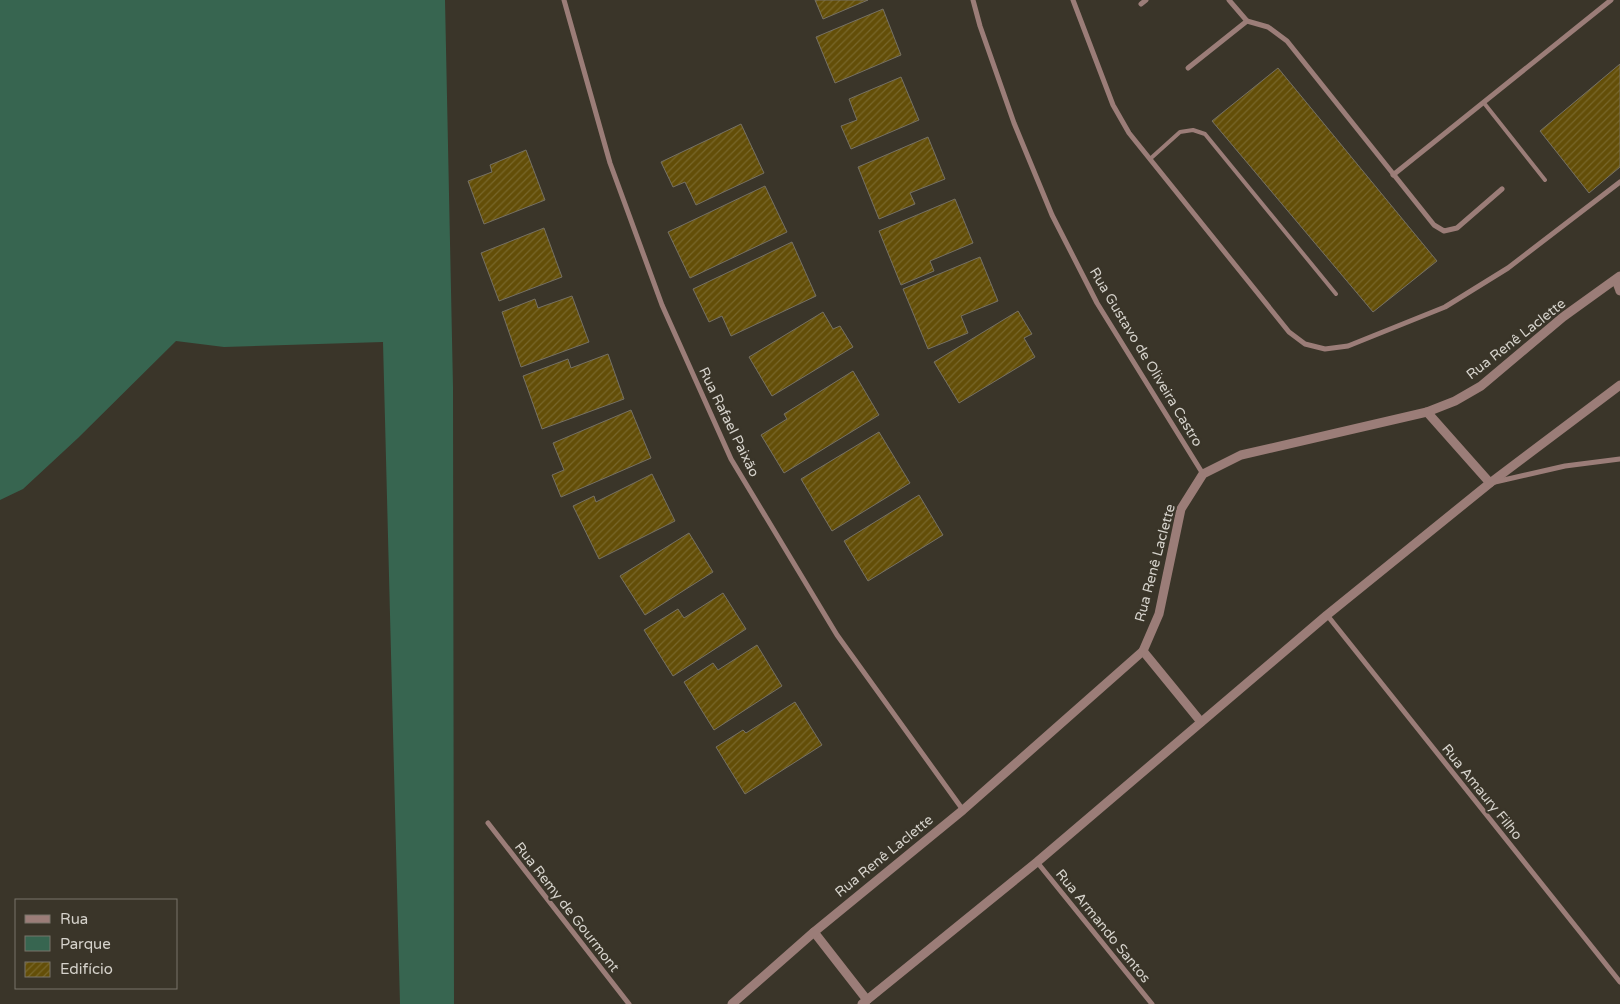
<svg xmlns="http://www.w3.org/2000/svg" width="1620" height="1004" font-family="'Varela Round',sans-serif">
  <defs>
    <pattern id="building-hatch" width="6" height="6" patternUnits="userSpaceOnUse" patternTransform="scale(1.25)"><rect width="6" height="6" fill="#634e08"/><path d="M-1 1l2-2M0 6l6-6M5 7l2-2" fill="none" stroke="#78672b"/></pattern>
  </defs>
  <rect width="100%" height="100%" fill="#3a3529"/>
  <!-- green -->
  <path fill="#376550" d="M 0,0 L 445,0 L 453,387 L 454,1004 L 400,1004 L 383,342 L 224,347 L 176,341 L 78,438 L 23,489 L 0,500 Z"/>
  <!-- building -->
  <g fill="url(#building-hatch)" stroke="#767164">
    <path d="M 815,0 L 868,0 L 823,19 Z"/>
    <path d="M 883,9 L 901,55 L 835,83 L 816,37 Z"/>
    <path d="M 1620,64 L 1620,167 L 1589,193 L 1540,131 Z"/>
    <path d="M 1278,68 L 1437,261 L 1373,312 L 1212,121 Z"/>
    <path d="M 901,77 L 919,120 L 851,149 L 841,126 L 857,120 L 849,99 Z"/>
    <path d="M 741,124 L 764,173 L 696,205 L 685,182 L 673,187 L 661,162 Z"/>
    <path d="M 928,137 L 945,179 L 910,193 L 915,204 L 879,219 L 858,167 Z"/>
    <path d="M 526,150 L 545,200 L 484,224 L 468,181 L 492,172 L 490,165 Z"/>
    <path d="M 765,186 L 787,232 L 690,278 L 668,232 Z"/>
    <path d="M 955,199 L 973,243 L 930,261 L 934,271 L 901,285 L 879,231 Z"/>
    <path d="M 544,228 L 562,277 L 499,301 L 481,253 Z"/>
    <path d="M 792,242 L 816,296 L 731,336 L 722,316 L 709,322 L 693,289 Z"/>
    <path d="M 980,257 L 998,301 L 961,316 L 968,333 L 928,349 L 903,289 Z"/>
    <path d="M 572,296 L 589,342 L 521,367 L 502,312 L 535,299 L 538,308 Z"/>
    <path d="M 1018,311 L 1032,334 L 1024,338 L 1035,357 L 959,403 L 934,362 Z"/>
    <path d="M 823,312 L 833,329 L 840,326 L 853,347 L 772,396 L 749,357 Z"/>
    <path d="M 608,354 L 624,399 L 542,429 L 523,376 L 568,359 L 571,368 Z"/>
    <path d="M 853,371 L 879,415 L 784,473 L 761,435 L 787,419 L 784,414 Z"/>
    <path d="M 631,410 L 651,458 L 561,497 L 552,475 L 564,470 L 553,443 Z"/>
    <path d="M 879,432 L 910,483 L 832,531 L 801,479 Z"/>
    <path d="M 652,474 L 675,521 L 599,559 L 573,506 L 594,496 L 596,502 Z"/>
    <path d="M 919,495 L 943,535 L 868,581 L 844,541 Z"/>
    <path d="M 689,533 L 713,572 L 645,615 L 620,576 Z"/>
    <path d="M 723,593 L 746,629 L 673,676 L 644,630 L 678,609 L 684,618 Z"/>
    <path d="M 757,645 L 782,686 L 714,730 L 684,682 L 713,663 L 718,670 Z"/>
    <path d="M 795,702 L 822,745 L 745,794 L 716,747 L 743,730 L 746,733 Z"/>
  </g>
  <g fill="none" stroke-linecap="round" stroke-linejoin="round">
    <!-- service -->
    <g stroke="#9b7d78" stroke-width="4">
      <path d="M 1484,103 L 1545,180"/>
      <path d="M 1150,159 L 1180,132 L 1193,130 L 1205,134 L 1336,294"/>
    </g>
    <!-- minor -->
    <g stroke="#9b7d78" stroke-width="5">
      <path d="M 564,0 L 610,163 L 662,305 L 731,459 L 837,635 L 963,810"/>
      <path d="M 973,0 L 980,26 L 1014,123 L 1052,215 L 1097,303 L 1203,474"/>
      <path d="M 1073,0 L 1113,105 L 1129,133 L 1289,332 L 1305,344 L 1325,349 L 1348,346 L 1445,307 L 1508,268 L 1620,182"/>
      <path d="M 1229,0 L 1247,21 L 1268,27 L 1287,41 L 1434,225 L 1444,231 L 1457,228 L 1502,189"/>
      <path d="M 1141,4 L 1146,0"/>
      <path d="M 1188,68 L 1247,21"/>
      <path d="M 1393,175 L 1611,0"/>
      <path d="M 1495,482 L 1565,466 L 1620,459"/>
      <path d="M 1327,615 L 1620,982"/>
      <path d="M 488,823 L 629,1004"/>
      <path d="M 1037,862 L 1152,1004"/>
    </g>
    <!-- tertiary -->
    <g stroke="#9b7d78" stroke-width="9">
      <path d="M 1616,280 L 1620,291"/>
      <path d="M 1427,412 L 1490,483"/>
      <path d="M 1143,651 L 1201,722"/>
      <path d="M 814,932 L 867,1000"/>
      <path d="M 732,1004 L 814,932 L 963,810 L 1143,651 L 1159,614 L 1181,509 L 1203,474 L 1241,455 L 1427,412 L 1455,401 L 1481,386 L 1563,317 L 1620,276"/>
      <path d="M 862,1004 L 1037,862 L 1327,615 L 1490,483 L 1620,385"/>
    </g>
  </g>
  <g text-anchor="middle" dominant-baseline="central" stroke-width="4.5" stroke-linejoin="round" paint-order="stroke">
    <!-- street labels -->
    <g font-size="14" fill="#d5d2cb" stroke="#3a3529">
      <text transform="translate(1516 339) rotate(-38)">Rua Renê Laclette</text>
      <text transform="translate(1146 357) rotate(59)">Rua Gustavo de Oliveira Castro</text>
      <text transform="translate(729 422) rotate(64)">Rua Rafael Paixão</text>
      <text transform="translate(1155 563) rotate(-75)">Rua Renê Laclette</text>
      <text transform="translate(1482 792) rotate(51)">Rua Amaury Filho</text>
      <text transform="translate(884 856) rotate(-39)">Rua Renê Laclette</text>
      <text transform="translate(567 907) rotate(52)">Rua Remy de Gourmont</text>
      <text transform="translate(1103 926) rotate(51)">Rua Armando Santos</text>
    </g>
  </g>
  <!-- legend -->
  <rect x="15" y="899" width="162" height="90" fill="#3a3529" stroke="#78746a"/>
  <rect x="25" y="915" width="25" height="8" fill="#9b7d78" stroke="#78746a"/>
  <text x="60" y="924" font-size="15" fill="#d5d2cb">Rua</text>
  <rect x="25" y="936" width="25" height="15" fill="#376550" stroke="#78746a"/>
  <text x="60" y="949" font-size="15" fill="#d5d2cb">Parque</text>
  <rect x="25" y="962" width="25" height="15" fill="url(#building-hatch)" stroke="#78746a"/>
  <text x="60" y="974" font-size="15" fill="#d5d2cb">Edifício</text>
</svg>
